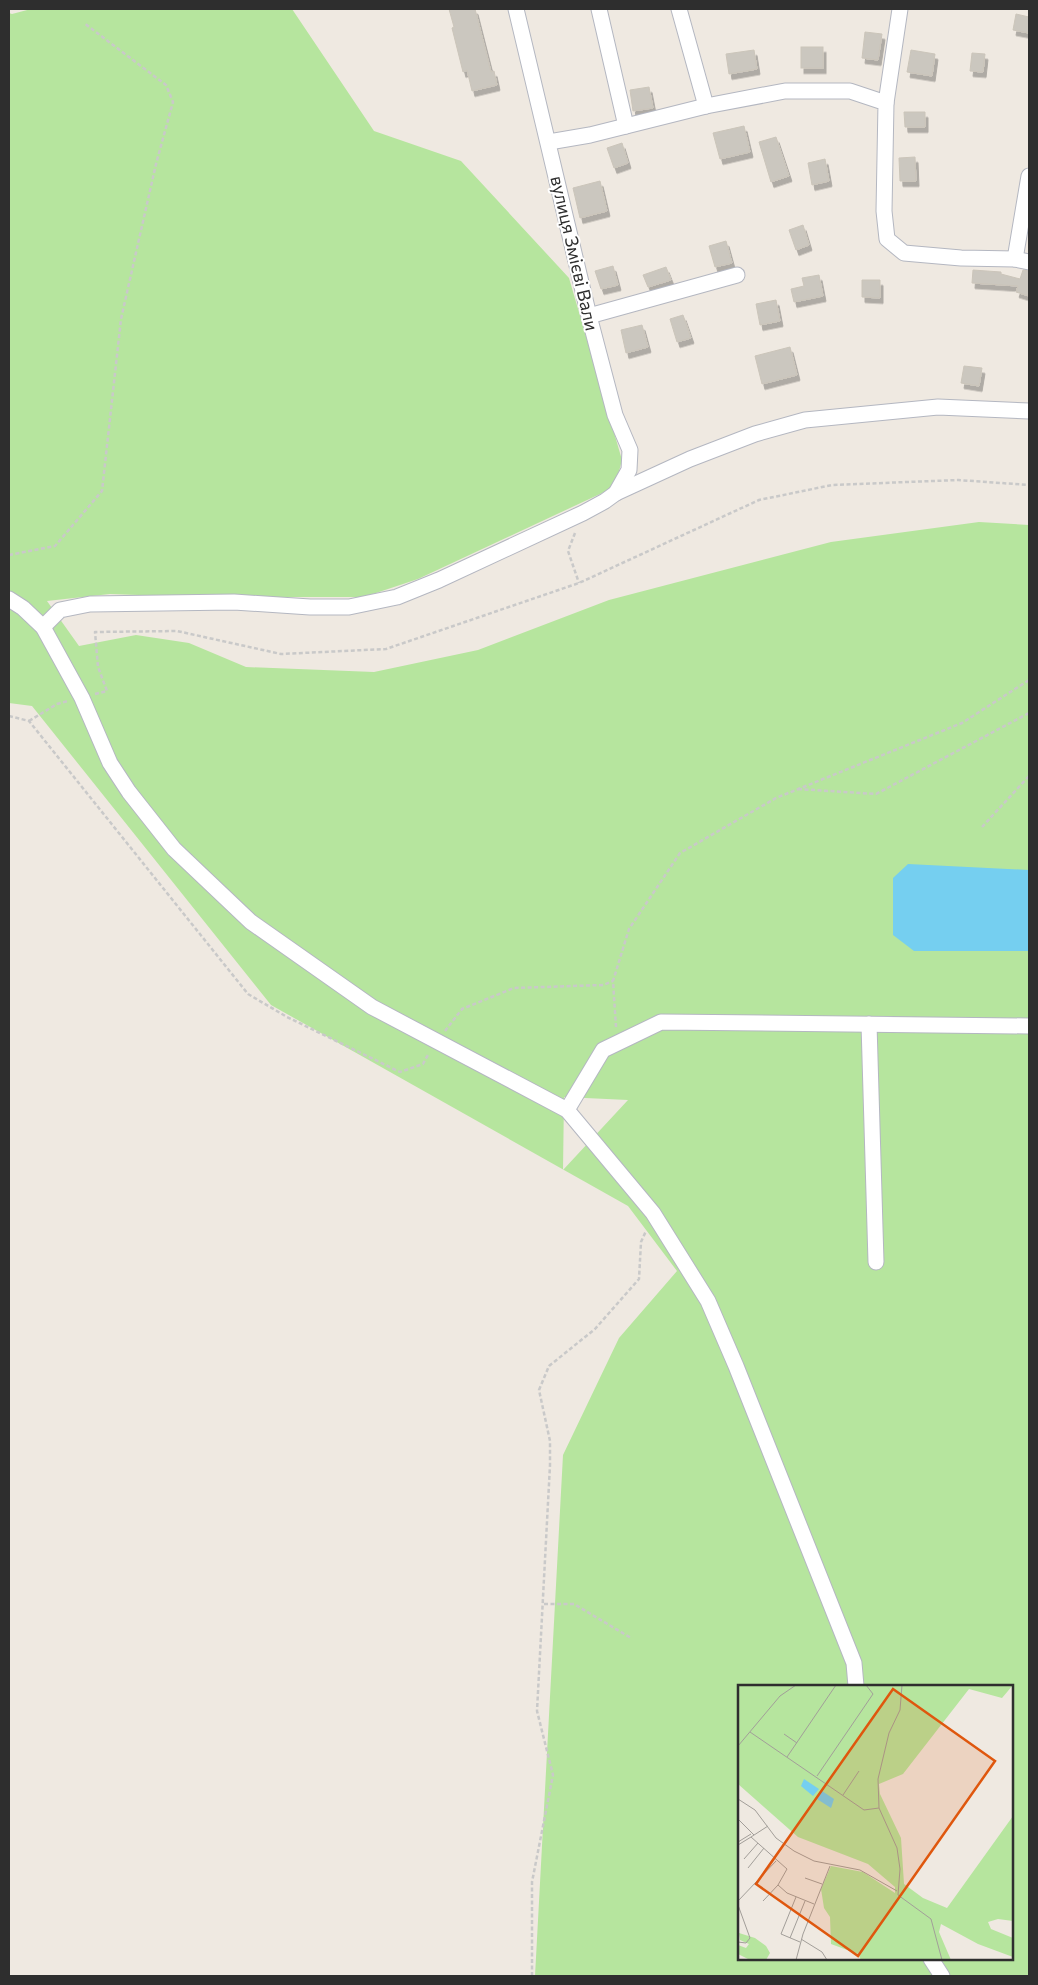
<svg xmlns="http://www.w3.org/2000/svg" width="1038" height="1985" font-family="Commissioner,sans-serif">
  <defs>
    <filter id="shadow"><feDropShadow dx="3" dy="5.5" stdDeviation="0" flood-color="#0004"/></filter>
  </defs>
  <rect width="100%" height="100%" fill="#efe9e1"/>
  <!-- green -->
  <path fill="#b6e59e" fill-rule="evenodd" d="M 31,9 L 292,9 L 374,131 L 461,161 L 569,278 L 622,460 L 615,487 L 418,579 L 364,597 L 195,597 L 110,594 L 47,601 L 79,646 L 136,635 L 189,643 L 246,667 L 374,672 L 478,650 L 609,600 L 831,542 L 979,522 L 1029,525 L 1029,1976 L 535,1976 L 563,1455 L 619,1338 L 677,1271 L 628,1206 L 271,1005 L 32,706 L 9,703 L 9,13 L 12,14 ZM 564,1097 L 628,1100 L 563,1170 ZM 739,1686 L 1012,1686 L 1012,1959 L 739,1959 Z"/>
  <!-- water -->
  <path fill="#75cff0" d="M 908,864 L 1029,870 L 1029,951 L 914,951 L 893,935 L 893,878 Z"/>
  <!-- building -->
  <g fill="#cbc7bf" stroke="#cbc5ba" filter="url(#shadow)">
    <path d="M 449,9 L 475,9 L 491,72 L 494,71 L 497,85 L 472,91 L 467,70 L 463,72 L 452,28 L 454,27 Z"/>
    <path d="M 1016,14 L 1029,17 L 1029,33 L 1013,30 Z"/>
    <path d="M 865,32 L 882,34 L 878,60 L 862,58 Z"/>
    <rect x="801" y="47" width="22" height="21"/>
    <path d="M 754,50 L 757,69 L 729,74 L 726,54 Z"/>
    <path d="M 911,50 L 935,54 L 932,76 L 907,72 Z"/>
    <path d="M 972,53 L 985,54 L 983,72 L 970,71 Z"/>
    <path d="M 649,87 L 653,108 L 633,111 L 630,90 Z"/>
    <path d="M 904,112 L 925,112 L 925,127 L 905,127 Z"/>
    <path d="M 744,126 L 750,152 L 720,159 L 713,133 Z"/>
    <path d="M 776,137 L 789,176 L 771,182 L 759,142 Z"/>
    <path d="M 622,143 L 628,163 L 614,168 L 607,148 Z"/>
    <path d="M 915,157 L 916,181 L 900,181 L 899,158 Z"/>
    <path d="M 825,159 L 829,181 L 812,185 L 808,163 Z"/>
    <path d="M 600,181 L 607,211 L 580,218 L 573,188 Z"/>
    <path d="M 803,225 L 809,245 L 796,250 L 789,230 Z"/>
    <path d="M 726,241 L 732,263 L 715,267 L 709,246 Z"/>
    <path d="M 613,266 L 618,285 L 601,289 L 595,271 Z"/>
    <path d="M 666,267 L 671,280 L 648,287 L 643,275 Z"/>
    <path d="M 973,270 L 1001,272 L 1001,274 L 1020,279 L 1023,270 L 1029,271 L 1029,296 L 1016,292 L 1018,286 L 972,283 Z"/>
    <path d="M 819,275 L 823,296 L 794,302 L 791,289 L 804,286 L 802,278 Z"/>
    <path d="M 862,280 L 880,280 L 880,298 L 862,297 Z"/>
    <path d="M 776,300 L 780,321 L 760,325 L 756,304 Z"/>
    <path d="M 683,315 L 691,338 L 677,342 L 670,319 Z"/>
    <path d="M 642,325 L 648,347 L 626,353 L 621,330 Z"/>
    <path d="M 790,347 L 797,375 L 762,384 L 755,356 Z"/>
    <path d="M 964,366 L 982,368 L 979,386 L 961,383 Z"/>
  </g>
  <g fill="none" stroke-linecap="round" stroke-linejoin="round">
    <defs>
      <g id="minor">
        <path d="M 516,9 L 589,316 L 615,415 L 630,450 L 629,470 L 616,493"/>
        <path d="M 599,9 L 626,126"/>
        <path d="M 679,9 L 706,106"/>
        <path d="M 886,103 L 900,9"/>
        <path d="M 549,142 L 590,135 L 706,106 L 785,91 L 850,91 L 886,103 L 884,211 L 887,239 L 904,253 L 961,258 L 1015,259 L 1029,262"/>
        <path d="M 1015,259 L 1029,176"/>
        <path d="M 589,316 L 737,275"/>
        <path d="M 9,599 L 23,608 L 43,627 L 82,698 L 110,763 L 129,792 L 174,849 L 251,922 L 372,1007 L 567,1110 L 653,1213 L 708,1301 L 736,1366 L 854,1663 L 856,1686"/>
        <path d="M 43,627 L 60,610 L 90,604 L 234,602 L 310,607 L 349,607 L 397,597 L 439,580 L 583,513 L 605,501 L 616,493 L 690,459 L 755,434 L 805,420 L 938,407 L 1029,411"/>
        <path d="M 869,1024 L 876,1262"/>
        <path d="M 567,1110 L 603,1050 L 661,1022 L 1029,1026"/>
        <path d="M 931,1959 L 942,1976"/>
      </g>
    </defs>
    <!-- minor casing -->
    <use href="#minor" stroke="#b4b7c1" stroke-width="17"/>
    <!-- path -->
    <g stroke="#c9c9c9" stroke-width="2.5" stroke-dasharray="4 2.5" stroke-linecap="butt">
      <path d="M 575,533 L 568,551 L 579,583"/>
      <path d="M 9,555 L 55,546 L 102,491 L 121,319 L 156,164 L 173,102 L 166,85 L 84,23"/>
      <path d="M 95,694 L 107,691 L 98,667 L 95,632 L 177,631 L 281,654 L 386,649 L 579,583 L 759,500 L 832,485 L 958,480 L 1029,485"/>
      <path d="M 9,716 L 29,721 L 248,994 L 287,1017 L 400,1072 L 423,1064 L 429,1053"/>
      <path d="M 29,721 L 57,704 L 68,701"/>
      <path d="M 798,789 L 876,794 L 1029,713"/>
      <path d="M 982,827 L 1029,776"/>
      <path d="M 616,1027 L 613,981 L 629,929 L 680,853 L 776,798 L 962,723 L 1029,680"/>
      <path d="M 445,1031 L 462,1009 L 514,988 L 603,985 L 613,981"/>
      <path d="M 544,1604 L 574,1604 L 631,1638"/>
      <path d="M 532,1976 L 532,1882 L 553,1775 L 537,1711 L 550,1465 L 550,1441 L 539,1390 L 549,1366 L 595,1329 L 639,1279 L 641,1242 L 646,1231"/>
    </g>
    <!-- minor -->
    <use href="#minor" stroke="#fff" stroke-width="15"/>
  </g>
  <g text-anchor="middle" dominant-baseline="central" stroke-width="4" stroke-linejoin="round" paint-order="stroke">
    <!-- street labels -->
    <g font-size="18" fill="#2e2e2e" stroke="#fff">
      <text transform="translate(575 253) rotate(77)">вулиця Змієві Вали</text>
    </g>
  </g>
  <!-- overview -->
  <g transform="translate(738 1685)">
    <rect width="275" height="275" fill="#efe9e1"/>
    <path d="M 0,0 L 275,0 L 264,13 L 231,4 L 165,89 L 141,99 L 142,109 L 163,153 L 166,199 L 185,213 L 209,223 L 275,131 L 275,236 L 260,234 L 250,237 L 253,244 L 275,253 L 275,272 L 240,259 L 203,239 L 201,247 L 213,275 L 123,275 L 120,269 L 93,259 L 92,232 L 86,223 L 83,204 L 93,181 L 125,187 L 157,208 L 157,202 L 130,179 L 60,152 L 0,99 ZM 1,248 L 17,253 L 28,261 L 32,268 L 28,275 L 12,275 L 0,269 L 0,260 L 8,263 L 11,259 L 2,255 Z" fill="#b6e59e"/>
    <path d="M 66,94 L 81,104 L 75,111 L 63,101 ZM 84,106 L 96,114 L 93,123 L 79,114 Z" fill="#75cff0"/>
    <path fill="none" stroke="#a29e99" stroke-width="1" d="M 164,0 L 162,25 L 151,48 L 140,94 L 141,123 L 159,163 L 162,184 L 160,210 L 193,234 L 204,275M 12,47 L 126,125 L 141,123M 46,49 L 59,58M 0,61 L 42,11 L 58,0M 49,72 L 98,0M 79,91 L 135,9 L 128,0M 105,110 L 121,86M 0,114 L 17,125 L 38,153 L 56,166 L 76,176 L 122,185 L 159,206M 0,134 L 16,150M 30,141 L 13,152 L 49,184 L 40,200 L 49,208 L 76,219M 0,157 L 13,149M 0,160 L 13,152M 6,174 L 20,158M 10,183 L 26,163M 67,193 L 84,199M 58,212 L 43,249 L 62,257M 0,216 L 38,176M 25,216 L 40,200M 0,220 L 12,253 L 8,258 L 0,257M 52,253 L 67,216M 63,254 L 84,267 L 89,275M 58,275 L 65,249 L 92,181"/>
    <path fill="#df570e" fill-opacity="0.15" stroke="#df570e" stroke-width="2.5" d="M 155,4 L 257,76 L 120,271 L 18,199 Z"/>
    <rect width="275" height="275" fill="none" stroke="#2e2e2e" stroke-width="2.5"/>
  </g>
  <!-- border -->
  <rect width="1038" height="1985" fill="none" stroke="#2e2e2e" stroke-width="20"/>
</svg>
